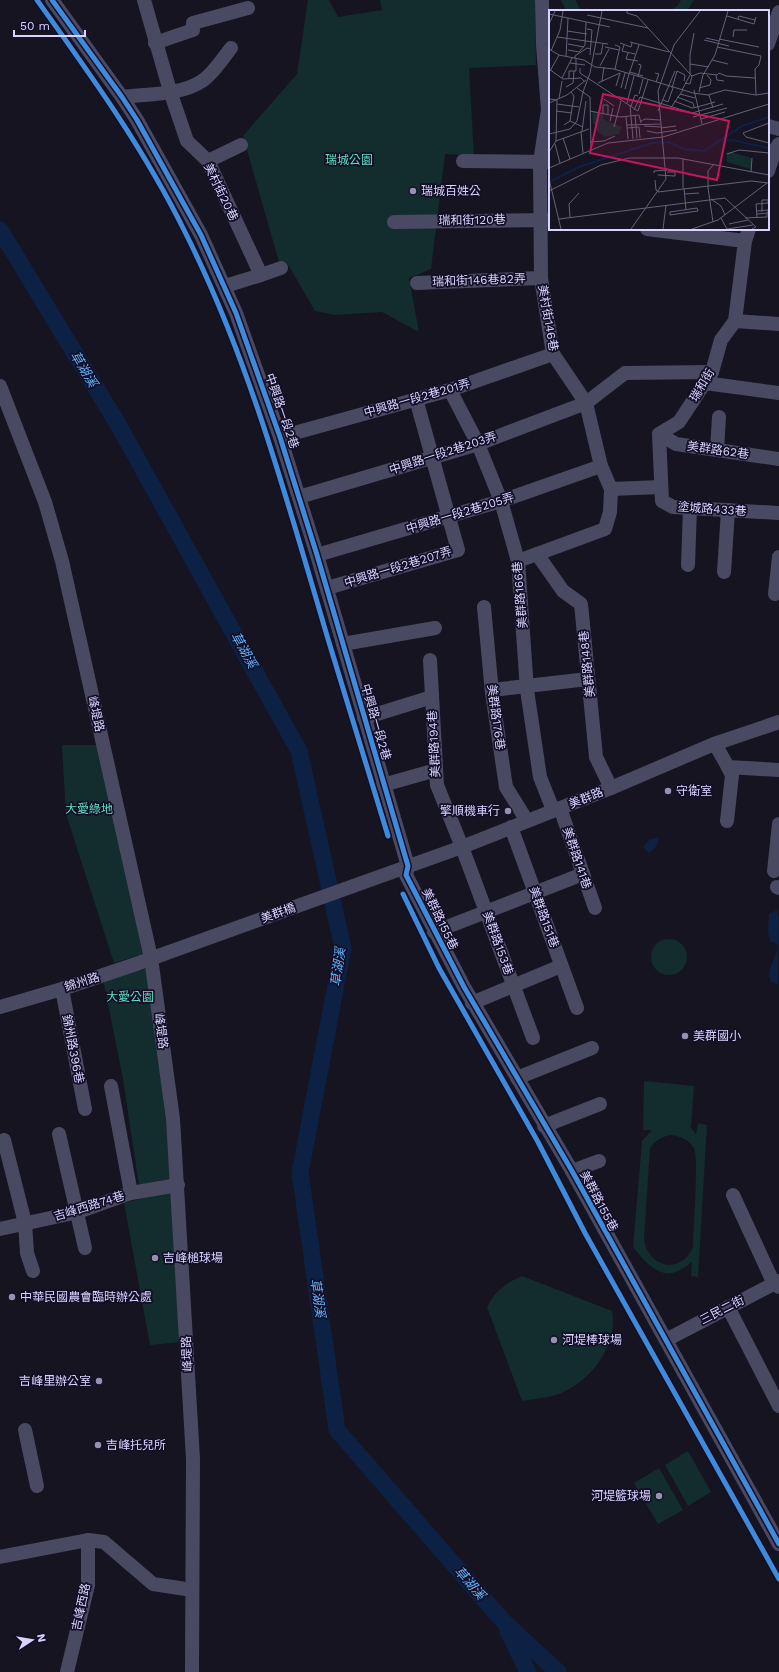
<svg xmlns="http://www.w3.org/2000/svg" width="779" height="1672" font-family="'Work Sans','Noto Sans TC',sans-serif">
  <rect width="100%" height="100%" fill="#161421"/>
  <!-- green -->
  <g fill="#132c2d" fill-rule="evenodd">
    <path d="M 308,0 L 329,0 L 338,17 L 382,10 L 380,0 L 535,0 L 536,65 L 469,68 L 474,156 L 445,154 L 431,269 L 409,278 L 419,332 L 382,312 L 335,315 L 315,311 L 289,266 L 279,262 L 243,136 L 297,74 Z"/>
    <path d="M 561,0 L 576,0 L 579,8 L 583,11 L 566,11 Z"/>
    <path d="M 681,0 L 694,0 L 687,11 L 669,11 L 677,6 Z"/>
    <path d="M 62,745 L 97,745 L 145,953 L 114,963 L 66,814 Z"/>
    <circle cx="669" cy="957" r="18"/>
    <path d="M 149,968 L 160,1044 L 171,1180 L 139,1186 L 123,1079 L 103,979 Z"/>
    <path d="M 644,1081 L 694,1086 L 691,1127 L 690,1127 L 696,1134 L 698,1123 L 707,1125 L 698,1277 L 691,1276 L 692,1262 C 687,1266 681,1270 676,1272 C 659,1279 642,1259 633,1247 L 642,1141 L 652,1130 L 643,1130 ZM 671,1135 C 680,1136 688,1139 694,1148 C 699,1157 693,1231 693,1247 C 681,1275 648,1268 644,1239 L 650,1148 C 656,1140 661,1137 671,1135 Z"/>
    <path d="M 171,1191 L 182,1342 L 150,1345 L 124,1203 Z"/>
    <path d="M 522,1276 L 612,1311 C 619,1345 590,1382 559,1394 C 547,1398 534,1399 522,1401 L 487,1307 C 495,1291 506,1283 522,1276 Z"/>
    <path d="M 688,1451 L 711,1492 L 688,1506 L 665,1465 Z"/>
    <path d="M 659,1468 L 683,1510 L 658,1524 L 634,1483 Z"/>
  </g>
  <!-- water -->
  <g fill="#0d2144">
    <path d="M 659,838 L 656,847 L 649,853 L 643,847 L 650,839 Z"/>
    <path d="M 777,910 L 779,918 L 778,985 L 771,982 C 765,969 777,959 778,946 L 774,942 L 770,942 L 768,931 L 769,914 Z"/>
  </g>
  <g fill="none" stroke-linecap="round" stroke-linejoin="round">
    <!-- river -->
    <g stroke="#0d2144" stroke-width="17">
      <path d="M 0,230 L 119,426 L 299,751 L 343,948 L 300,1173 L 337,1430 L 503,1621 L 558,1672"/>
      <path d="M 508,1631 L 528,1672"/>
    </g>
    <!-- minor -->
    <g stroke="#4a4962" stroke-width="14">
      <path d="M 52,0 L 122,97 L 137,120 L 201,235 L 236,313 L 280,437 L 317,555 L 408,866 L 406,875 L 464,987 L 572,1171 L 779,1544"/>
      <path d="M 144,0 L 170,91 L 187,141 L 208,161 L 261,275 L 281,268"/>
      <path d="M 155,43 L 193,30 L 193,23 L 248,8"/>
      <path d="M 768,44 L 779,12"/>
      <path d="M 122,97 C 146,94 182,95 202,81 C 213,74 223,58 231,48"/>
      <path d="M 768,126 L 779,129"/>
      <path d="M 208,161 L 241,145"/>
      <path d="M 463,161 L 550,162"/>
      <path d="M 768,171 L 775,150 L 779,144"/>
      <path d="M 394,222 L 550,220"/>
      <path d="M 647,229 L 745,241"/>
      <path d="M 749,229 L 745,241 L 735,321 L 721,340 L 712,372 L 679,422 L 659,434 L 662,501 L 673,507 L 779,513"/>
      <path d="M 417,283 L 541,278"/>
      <path d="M 225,286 L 261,275"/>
      <path d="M 735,321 L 779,324"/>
      <path d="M 705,383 L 779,393"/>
      <path d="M 0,386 L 45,502 L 62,561 L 151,958 L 173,1119 L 193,1459 L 192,1672"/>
      <path d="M 450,390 L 478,444 L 501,501 L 518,561 L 527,690 L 540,777 L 553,810"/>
      <path d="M 659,434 L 676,444 L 779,459"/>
      <path d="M 280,437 L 450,390 L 553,354"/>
      <path d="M 717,450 L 719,417"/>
      <path d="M 611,489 L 661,487"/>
      <path d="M 299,497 L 478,444 L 586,403 L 625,373 L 712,372"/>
      <path d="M 537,554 L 563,591 L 581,604 L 596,757 L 611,788"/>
      <path d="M 317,555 L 501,501 L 601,466"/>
      <path d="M 518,561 L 605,529 L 610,512 L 611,489 L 601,466 L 586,403 L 553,354 L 541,278 L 540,162 L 548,110 L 543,45 L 542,0"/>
      <path d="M 688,565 L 690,508"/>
      <path d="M 724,572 L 728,510"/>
      <path d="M 327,588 L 458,550 L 416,399"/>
      <path d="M 775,594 L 779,557"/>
      <path d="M 484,607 L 492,693 L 506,787 L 527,821"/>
      <path d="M 343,644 L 435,628"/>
      <path d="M 430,660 L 437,785 L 462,847 L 533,1038"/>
      <path d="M 492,690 L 588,679"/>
      <path d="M 364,718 L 432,697"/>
      <path d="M 715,744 L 728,767 L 779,770"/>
      <path d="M 383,785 L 436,770"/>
      <path d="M 560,808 L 595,908"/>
      <path d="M 727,821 L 732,775 L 728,767"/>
      <path d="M 511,827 L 577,1008"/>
      <path d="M 774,871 L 779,824"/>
      <path d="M 777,887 L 779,888"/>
      <path d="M 434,932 L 583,874"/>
      <path d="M 62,989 L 85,1109"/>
      <path d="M 472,1003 L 561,966"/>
      <path d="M 0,1007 L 62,989 L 136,964 L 462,847 L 611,788 L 714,744 L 779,722"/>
      <path d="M 517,1078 L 592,1048"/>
      <path d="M 111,1086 L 131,1193"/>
      <path d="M 544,1126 L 600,1104"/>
      <path d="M 59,1134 L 85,1248"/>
      <path d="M 4,1140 L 25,1223 L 27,1253 L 33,1271"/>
      <path d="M 572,1171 L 599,1161"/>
      <path d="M 733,1195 L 774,1284 L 779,1287"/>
      <path d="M 0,1229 L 78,1212 L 131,1193 L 178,1185"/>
      <path d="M 728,1307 L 779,1406"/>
      <path d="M 666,1340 L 779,1281"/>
      <path d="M 25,1430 L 37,1486"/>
      <path d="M 0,1557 L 88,1540 L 104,1542 L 153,1584 L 192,1590"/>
      <path d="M 67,1672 L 88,1585 L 88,1540"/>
    </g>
    <defs>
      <g id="cycleway">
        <path d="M 37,0 C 90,74 145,150 185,232 C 250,361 287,501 328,639 C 348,705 368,770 388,836"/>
        <path d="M 52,0 L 122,97 L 137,120 L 201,235 L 236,313 L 280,437 L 317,555 L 408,866 L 406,875 L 464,987 L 572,1171 L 779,1544"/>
        <path d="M 403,894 L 439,968 L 538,1142 L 585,1233 L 779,1579"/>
      </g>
    </defs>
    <!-- cycleway casing -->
    <use href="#cycleway" stroke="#130f26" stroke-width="8"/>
    <!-- cycleway -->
    <use href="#cycleway" stroke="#408adc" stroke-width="5"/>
  </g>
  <!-- markers -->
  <g fill="#9591b1" stroke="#130f26" stroke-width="1.5">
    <circle cx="413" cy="191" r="4"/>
    <circle cx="668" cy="791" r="4"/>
    <circle cx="508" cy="811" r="4"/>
    <circle cx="685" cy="1036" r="4"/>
    <circle cx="155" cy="1258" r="4"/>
    <circle cx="12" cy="1297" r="4"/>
    <circle cx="554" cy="1340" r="4"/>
    <circle cx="99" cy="1381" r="4"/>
    <circle cx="98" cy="1445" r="4"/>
    <circle cx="659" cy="1496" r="4"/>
  </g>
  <g text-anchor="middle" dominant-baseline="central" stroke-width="3.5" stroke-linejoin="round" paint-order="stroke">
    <!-- park labels -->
    <g font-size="12" fill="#5fe0c0" stroke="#130f26">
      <text x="349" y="160">瑞城公園</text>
      <text x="89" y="809">大愛綠地</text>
      <text x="130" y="997">大愛公園</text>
    </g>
    <!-- poi labels -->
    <g font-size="12" fill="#d9d4ff" stroke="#130f26" text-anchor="start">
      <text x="421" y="191">瑞城百姓公</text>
      <text x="676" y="791">守衛室</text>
      <text x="500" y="811" text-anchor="end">擎順機車行</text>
      <text x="693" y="1036">美群國小</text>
      <text x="163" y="1258">吉峰槌球場</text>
      <text x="20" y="1297">中華民國農會臨時辦公處</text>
      <text x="562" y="1340">河堤棒球場</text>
      <text x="91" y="1381" text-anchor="end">吉峰里辦公室</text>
      <text x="106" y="1445">吉峰托兒所</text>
      <text x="651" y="1496" text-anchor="end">河堤籃球場</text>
    </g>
    <!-- street labels -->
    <g font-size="12" fill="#d9d4ff" stroke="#130f26">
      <text transform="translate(221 192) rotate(64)">美村街20巷</text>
      <text transform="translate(472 220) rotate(-1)">瑞和街120巷</text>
      <text transform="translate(479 280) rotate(-2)">瑞和街146巷82弄</text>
      <text transform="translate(548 318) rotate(80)">美村街146巷</text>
      <text transform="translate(702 385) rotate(-59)">瑞和街</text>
      <text transform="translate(417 398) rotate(-16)">中興路一段2巷201弄</text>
      <text transform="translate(282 411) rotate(71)">中興路一段2巷</text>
      <text transform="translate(718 450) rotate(8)">美群路62巷</text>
      <text transform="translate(443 453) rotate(-18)">中興路一段2巷203弄</text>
      <text transform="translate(712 509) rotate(4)">塗城路433巷</text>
      <text transform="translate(460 513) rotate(-17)">中興路一段2巷205弄</text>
      <text transform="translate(398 567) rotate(-17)">中興路一段2巷207弄</text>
      <text transform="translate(520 595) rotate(-95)">美群路166巷</text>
      <text transform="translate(587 664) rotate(-96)">美群路148巷</text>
      <text transform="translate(96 714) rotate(77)">峰堤路</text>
      <text transform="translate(496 717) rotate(82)">美群路176巷</text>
      <text transform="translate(376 722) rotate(74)">中興路一段2巷</text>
      <text transform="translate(434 744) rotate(-93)">美群路194巷</text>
      <text transform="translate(586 798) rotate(-22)">美群路</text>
      <text transform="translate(577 858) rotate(71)">美群路141巷</text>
      <text transform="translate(278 913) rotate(-20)">美群橋</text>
      <text transform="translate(544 917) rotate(70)">美群路151巷</text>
      <text transform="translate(440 919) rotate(64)">美群路155巷</text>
      <text transform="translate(498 943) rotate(70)">美群路153巷</text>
      <text transform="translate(82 982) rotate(-18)">錦州路</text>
      <text transform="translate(161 1031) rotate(82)">峰堤路</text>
      <text transform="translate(73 1049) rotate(79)">錦州路396巷</text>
      <text transform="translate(599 1201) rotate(62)">美群路155巷</text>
      <text transform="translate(89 1206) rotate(-17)">吉峰西路74巷</text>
      <text transform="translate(722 1310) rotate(-27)">三民二街</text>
      <text transform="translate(187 1354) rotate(-93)">峰堤路</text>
      <text transform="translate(81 1607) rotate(-78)">吉峰西路</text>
    </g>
    <!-- water labels -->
    <g font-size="13" font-style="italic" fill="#62b6ff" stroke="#130f26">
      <text transform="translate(84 369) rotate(59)">草湖溪</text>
      <text transform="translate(244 650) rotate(61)">草湖溪</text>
      <text transform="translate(338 967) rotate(-82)">草湖溪</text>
      <text transform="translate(318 1298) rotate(82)">草湖溪</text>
      <text transform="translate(470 1583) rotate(49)">草湖溪</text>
    </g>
  </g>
  <!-- overview -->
  <g transform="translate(549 10)">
    <rect width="220" height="220" fill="#161421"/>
    <path d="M 43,101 L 55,104 L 54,109 L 73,117 L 70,124 L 56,127 L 46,120 L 48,115 L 44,114 ZM 182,142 L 202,148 L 202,159 L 178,152 L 177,143 Z" fill="#132c2d"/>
    <path fill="none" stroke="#0d2144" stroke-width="2" d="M 173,131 L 183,130 L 220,138M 0,172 L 30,157 L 103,133 L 119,132 L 135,139 L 155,141 L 193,116 L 220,107"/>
    <path fill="none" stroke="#64617a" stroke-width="1" d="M 78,1 L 78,3 L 88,6 L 99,18M 0,4 L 61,17M 38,5 L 99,18 L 141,64M 178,6 L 205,14 L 207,7M 189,9 L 190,6 L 206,10M 0,14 L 6,1M 38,19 L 43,20 L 41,45M 18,21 L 38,24M 8,27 L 59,34M 184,27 L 185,20 L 198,20M 157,28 L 170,31M 170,29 L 210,37M 155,30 L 180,36M 81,32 L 120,42M 71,33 L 82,37 L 83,33M 19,34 L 35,37M 75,35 L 73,41 L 86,44M 56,37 L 70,40M 168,37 L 212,46 L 210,55 L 206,59 L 207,85M 0,39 L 10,45 L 35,50 L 46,57 L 65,59 L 144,83 L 159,85 L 176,80 L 207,85 L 220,83M 19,40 L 30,42 L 36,35 L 37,12M 2,41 L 11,20 L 14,1M 79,43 L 77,49 L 89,51M 46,44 L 52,44 L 54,34M 17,47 L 19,8M 26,49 L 26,46 L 38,38 L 42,39M 163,50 L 179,54M 21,53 L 36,55M 141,54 L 160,57M 51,56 L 60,39M 31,58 L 31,63 L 89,101M 0,59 L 14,69 L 32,68 L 36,72M 66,59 L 71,37 L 66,35M 1,61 L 10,45M 81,62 L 94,66M 106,63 L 110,64 L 107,72M 80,64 L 90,35M 141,64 L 143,66 L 151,63 L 168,65 L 170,63 L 177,66 L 206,68M 141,64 L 141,45 L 145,23M 167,65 L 168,70 L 175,71M 89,67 L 92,55 L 89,54M 13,68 L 23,48M 20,69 L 20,61 L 27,61 L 27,49M 53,71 L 55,57M 49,73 L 71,63M 136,73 L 141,74 L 143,66M 67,76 L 71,63M 17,77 L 24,73 L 25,61M 28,78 L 41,87 L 42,140M 72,78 L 76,63M 123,78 L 128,61 L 136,65 L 135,71M 150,78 L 161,75 L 162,70 L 158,65M 76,79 L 80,64M 133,80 L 141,65M 145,80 L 153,114M 150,82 L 154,65 L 166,45 L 179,1M 90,84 L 94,69M 131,84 L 146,88M 160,85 L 164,98M 128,87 L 144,93 L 145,97M 0,89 L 8,90 L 7,131M 10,89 L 13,71M 55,89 L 65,96M 114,90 L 119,92 L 124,78M 125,91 L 143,98 L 148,97M 0,93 L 18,85 L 37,70M 78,93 L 85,66M 8,94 L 30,97M 81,95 L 84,129M 82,96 L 86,85 L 89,86M 148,97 L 166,92M 121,99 L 134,80M 85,100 L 91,87 L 143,103 L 150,101M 7,101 L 23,103M 41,101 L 71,107 L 90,105 L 92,113M 89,101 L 99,70M 109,101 L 126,61M 150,101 L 174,94M 54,103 L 54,95 L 59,95 L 59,104M 86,105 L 88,128M 77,107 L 79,129M 144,107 L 178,98M 152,109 L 176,102M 21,111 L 34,117M 61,111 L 64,98M 92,111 L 96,109 L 111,110M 220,113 L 194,123 L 197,127 L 220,133M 15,115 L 21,111 L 25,86 L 22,82M 78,115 L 112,114M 95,116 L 112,117M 65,117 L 72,91M 78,118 L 90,117 L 91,128M 112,118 L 127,116M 33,121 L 37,91M 98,121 L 108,123 L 128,120M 32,122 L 34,143M 0,124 L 21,119 L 28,111 L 34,82 L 41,63 L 53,1M 14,128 L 21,149M 41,132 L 55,131 L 66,126M 6,134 L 11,153M 0,142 L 7,131 L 40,119M 178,144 L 190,140 L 220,143M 134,149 L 134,178M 0,158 L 59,133 L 114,127 L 220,94M 202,162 L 203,148M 105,163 L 105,161 L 118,160M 109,165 L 126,166 L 126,162 L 118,162M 0,169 L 12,219M 106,170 L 107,180 L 110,182M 135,178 L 137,200M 0,181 L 52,155 L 80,148 L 129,148 L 220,165M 109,182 L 202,171 L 220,173M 136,184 L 150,183M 162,189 L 172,196 L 176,205M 148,198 L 149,201 L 121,205 L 121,202 ZM 208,201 L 219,200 L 219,203 L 208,204M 213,202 L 213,190 L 219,190M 21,207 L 20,194 L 30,183M 172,208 L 178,219M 196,208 L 218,207 L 218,203M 208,208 L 207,194 L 219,193 L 220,185M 10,209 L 176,188 L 207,217 L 203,219M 164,212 L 159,178 L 159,161 L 165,154M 180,214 L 199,210M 82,219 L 117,169 L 109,81 L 125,35 L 151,1M 114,219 L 117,195M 143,219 L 169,210 L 218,173M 178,219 L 204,215"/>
    <path fill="#c2185b" fill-opacity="0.15" stroke="#c2185b" stroke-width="2" d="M 54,84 L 180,111 L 168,170 L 41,143 Z"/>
    <rect width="220" height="220" fill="none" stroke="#d9d4ff" stroke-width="2"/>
  </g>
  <!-- north arrow -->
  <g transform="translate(32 1640) rotate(78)" stroke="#130f26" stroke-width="3" paint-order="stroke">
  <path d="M0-3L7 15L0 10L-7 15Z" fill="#d9d4ff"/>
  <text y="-6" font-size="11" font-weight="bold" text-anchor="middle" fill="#d9d4ff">N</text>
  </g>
  <!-- scale -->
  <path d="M14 30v6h71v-6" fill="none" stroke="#d9d4ff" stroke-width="2"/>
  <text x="20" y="30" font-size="12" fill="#d9d4ff" stroke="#130f26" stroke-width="3" paint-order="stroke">50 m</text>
</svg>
